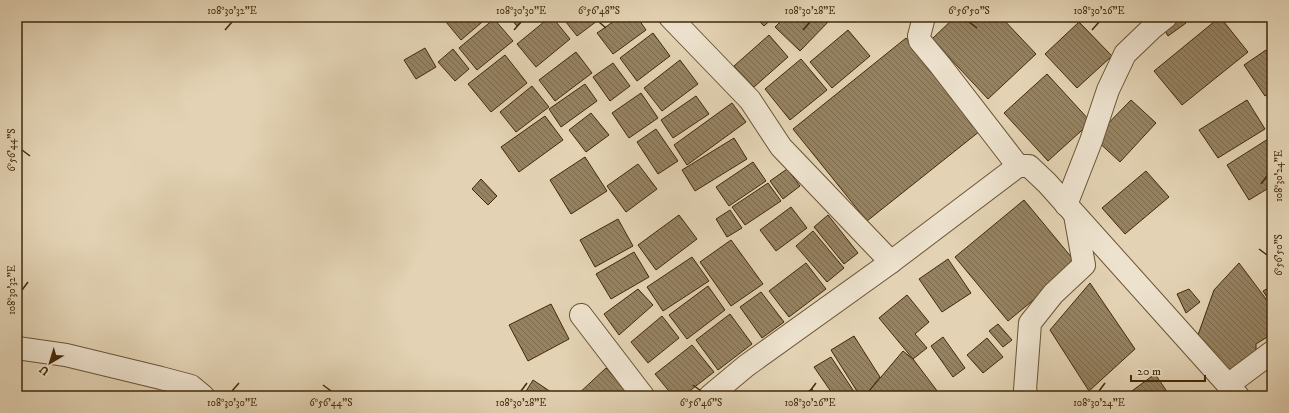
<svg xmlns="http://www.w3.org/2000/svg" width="1289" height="413" font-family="'IM FELL DW Pica',serif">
  <defs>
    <pattern id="building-back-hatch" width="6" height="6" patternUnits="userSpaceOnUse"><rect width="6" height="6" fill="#968261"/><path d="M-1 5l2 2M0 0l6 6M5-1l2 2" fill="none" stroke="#7c6b4e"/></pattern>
  </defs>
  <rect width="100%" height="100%" fill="#e3d3b4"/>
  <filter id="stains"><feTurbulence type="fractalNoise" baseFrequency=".005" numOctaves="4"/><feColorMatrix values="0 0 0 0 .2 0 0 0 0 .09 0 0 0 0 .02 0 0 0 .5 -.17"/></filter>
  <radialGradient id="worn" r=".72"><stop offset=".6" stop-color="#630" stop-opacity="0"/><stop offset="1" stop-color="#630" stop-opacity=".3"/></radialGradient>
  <!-- building -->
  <g fill="url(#building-back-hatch)" stroke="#422a08">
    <path d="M 452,17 L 488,17 L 461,40 L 446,22 Z"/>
    <path d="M 509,17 L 527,17 L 517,26 Z"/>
    <path d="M 550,17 L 552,17 L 570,39 L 536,67 L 517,44 Z"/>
    <path d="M 562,17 L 594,17 L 597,21 L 577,36 Z"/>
    <path d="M 620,17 L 637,17 L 646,30 L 613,54 L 597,33 Z"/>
    <path d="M 755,17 L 774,17 L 764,26 Z"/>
    <path d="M 785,17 L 829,17 L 831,19 L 800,51 L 775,27 Z"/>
    <path d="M 955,17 L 1001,17 L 1036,54 L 988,99 L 932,39 Z"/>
    <path d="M 1173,17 L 1182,17 L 1186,23 L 1168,36 L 1162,25 Z"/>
    <path d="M 1220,17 L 1248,52 L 1182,105 L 1154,71 Z"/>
    <path d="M 494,19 L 513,41 L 477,70 L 459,48 Z"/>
    <path d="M 1079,22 L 1112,56 L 1077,88 L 1045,54 Z"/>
    <path d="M 848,30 L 870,56 L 832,88 L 810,62 Z"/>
    <path d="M 653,33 L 670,56 L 637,81 L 620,58 Z"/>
    <path d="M 769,35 L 788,57 L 754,87 L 734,66 Z"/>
    <path d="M 906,38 L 980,131 L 867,221 L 793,129 Z"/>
    <path d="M 425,48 L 436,67 L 416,79 L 404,60 Z"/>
    <path d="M 453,49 L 469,69 L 455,81 L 438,62 Z"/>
    <path d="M 1266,50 L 1272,59 L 1272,91 L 1265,96 L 1244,65 Z"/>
    <path d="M 576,52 L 592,73 L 555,101 L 539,80 Z"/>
    <path d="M 505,55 L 527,83 L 491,112 L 468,84 Z"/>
    <path d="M 801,59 L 827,90 L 790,120 L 765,89 Z"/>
    <path d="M 680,60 L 698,84 L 662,111 L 644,88 Z"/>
    <path d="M 613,63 L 630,86 L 610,101 L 593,77 Z"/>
    <path d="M 1047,74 L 1091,122 L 1048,161 L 1004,113 Z"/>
    <path d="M 585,84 L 597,101 L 561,127 L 549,109 Z"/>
    <path d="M 532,86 L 549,107 L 516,132 L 500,112 Z"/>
    <path d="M 641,93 L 658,118 L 629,138 L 612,113 Z"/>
    <path d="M 696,96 L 709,114 L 673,138 L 661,120 Z"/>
    <path d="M 1131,100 L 1156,123 L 1120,162 L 1094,138 Z"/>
    <path d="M 1247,100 L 1265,129 L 1218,158 L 1199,130 Z"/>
    <path d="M 732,103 L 746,122 L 687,165 L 674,145 Z"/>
    <path d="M 591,113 L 609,135 L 586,152 L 569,130 Z"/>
    <path d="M 545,116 L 563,140 L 519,172 L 501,147 Z"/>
    <path d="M 656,129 L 678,161 L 658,174 L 637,142 Z"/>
    <path d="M 734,138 L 747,159 L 695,191 L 682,170 Z"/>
    <path d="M 1268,139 L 1272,146 L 1272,186 L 1249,200 L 1227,165 Z"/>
    <path d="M 585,157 L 607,191 L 571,214 L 550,180 Z"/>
    <path d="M 753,162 L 766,181 L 729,206 L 716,187 Z"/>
    <path d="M 638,164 L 657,189 L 626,212 L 607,186 Z"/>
    <path d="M 787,169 L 800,186 L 783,199 L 770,181 Z"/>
    <path d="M 1146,171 L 1169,197 L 1125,234 L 1102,208 Z"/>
    <path d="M 481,179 L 497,196 L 488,205 L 472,189 Z"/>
    <path d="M 768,183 L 781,201 L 745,225 L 732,207 Z"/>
    <path d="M 1024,200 L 1077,264 L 1008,321 L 955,257 Z"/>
    <path d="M 791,207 L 807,228 L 776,251 L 760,230 Z"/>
    <path d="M 730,210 L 742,228 L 727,237 L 716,219 Z"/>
    <path d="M 679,215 L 697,239 L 656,270 L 638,245 Z"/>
    <path d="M 828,215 L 858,253 L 844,264 L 814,227 Z"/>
    <path d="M 618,219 L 633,246 L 595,267 L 580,240 Z"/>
    <path d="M 813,231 L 844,268 L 827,282 L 796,246 Z"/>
    <path d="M 731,240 L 763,284 L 731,306 L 700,262 Z"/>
    <path d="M 634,252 L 649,277 L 611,299 L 596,274 Z"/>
    <path d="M 692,257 L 709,281 L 663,311 L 647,287 Z"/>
    <path d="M 948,259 L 971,293 L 942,312 L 919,279 Z"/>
    <path d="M 806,263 L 826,289 L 789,317 L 769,291 Z"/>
    <path d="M 1239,263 L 1272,307 L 1272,334 L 1256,344 L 1256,354 L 1231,373 L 1198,335 L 1214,290 Z"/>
    <path d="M 1090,283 L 1135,349 L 1089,391 L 1050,330 Z"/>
    <path d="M 708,286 L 725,310 L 687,339 L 669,315 Z"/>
    <path d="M 1272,286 L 1272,305 L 1263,291 Z"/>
    <path d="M 638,289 L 653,305 L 619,335 L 604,314 Z"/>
    <path d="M 1189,289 L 1200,302 L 1186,313 L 1177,294 Z"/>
    <path d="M 761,292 L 784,322 L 762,338 L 740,307 Z"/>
    <path d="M 907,295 L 929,322 L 915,334 L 927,348 L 913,359 L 879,318 Z"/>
    <path d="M 551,304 L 569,339 L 528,361 L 509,325 Z"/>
    <path d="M 730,314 L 752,344 L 718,370 L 696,340 Z"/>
    <path d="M 662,316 L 679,338 L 648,363 L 631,342 Z"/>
    <path d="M 998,324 L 1012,340 L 1003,347 L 989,331 Z"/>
    <path d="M 854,336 L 880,377 L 865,396 L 860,396 L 831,350 Z"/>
    <path d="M 943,337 L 965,368 L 953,377 L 931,346 Z"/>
    <path d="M 987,338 L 1003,357 L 983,373 L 967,355 Z"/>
    <path d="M 692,345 L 714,372 L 683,396 L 673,396 L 655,374 Z"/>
    <path d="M 903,351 L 913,359 L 941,396 L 865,396 Z"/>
    <path d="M 831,357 L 857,396 L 834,396 L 814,367 Z"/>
    <path d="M 606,368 L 627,392 L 622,396 L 576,396 Z"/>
    <path d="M 1155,374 L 1170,396 L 1125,396 Z"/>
    <path d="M 533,380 L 557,396 L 523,396 Z"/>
    <path d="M 812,389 L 816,396 L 802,396 L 801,395 Z"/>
    <path d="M 1089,391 L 1092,396 L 1079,396 Z"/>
  </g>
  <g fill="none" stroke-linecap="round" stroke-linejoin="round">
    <defs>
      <g id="minor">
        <path d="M 670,17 L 750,100 L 781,147 L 891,262"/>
        <path d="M 924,17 L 919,36 L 920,41 L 940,65 L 1018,166"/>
        <path d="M 1066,205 L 1091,141 L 1108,90 L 1125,54 L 1151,29 L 1166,17"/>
        <path d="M 581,315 L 643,396"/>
        <path d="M 17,348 L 66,355 L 161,378 L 191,386 L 203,396"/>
        <path d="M 1228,385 L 1272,352"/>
        <path d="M 710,396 L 746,366 L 891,262 L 1018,166 L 1029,166 L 1047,183 L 1238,396"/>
        <path d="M 1027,396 L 1025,390 L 1030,323 L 1053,294 L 1084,265 L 1075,215"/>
      </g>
    </defs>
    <!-- minor casing -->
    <use href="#minor" stroke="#6a5433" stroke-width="24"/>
    <!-- minor -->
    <use href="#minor" stroke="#ede2ce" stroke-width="22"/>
  </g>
  <!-- ticks -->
  <path fill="none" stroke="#422a08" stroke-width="1.5" d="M 599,22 L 606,28M 969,22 L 977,28M 225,30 L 232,22M 514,30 L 521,22M 803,30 L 810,22M 1092,30 L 1099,22M 22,150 L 30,156M 1261,184 L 1267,176M 1259,249 L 1267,255M 22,290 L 28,282M 323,385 L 331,391M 693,385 L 701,391M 232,391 L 239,383M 521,391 L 527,383M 810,391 L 816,383M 1099,391 L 1105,383"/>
  <!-- margin -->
  <rect width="1289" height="413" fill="none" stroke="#e3d3b4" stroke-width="44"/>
  <!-- north arrow -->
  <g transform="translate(50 363) rotate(218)" stroke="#ede2ce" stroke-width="3" paint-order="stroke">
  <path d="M0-3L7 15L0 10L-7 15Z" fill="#422a08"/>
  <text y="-6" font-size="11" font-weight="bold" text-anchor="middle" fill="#422a08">U</text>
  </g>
  <!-- scale -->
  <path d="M1131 375v6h74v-6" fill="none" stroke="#422a08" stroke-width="2"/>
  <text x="1137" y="375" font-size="12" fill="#422a08" stroke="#ede2ce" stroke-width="3" paint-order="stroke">20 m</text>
  <rect x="22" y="22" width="1245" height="369" fill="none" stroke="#422a08" stroke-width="1.5"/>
  <g font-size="10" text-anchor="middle" fill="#422a08">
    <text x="232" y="14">108°30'32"E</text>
    <text x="521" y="14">108°30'30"E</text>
    <text x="599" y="14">6°56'48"S</text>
    <text x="810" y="14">108°30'28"E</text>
    <text x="969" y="14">6°56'50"S</text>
    <text x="1099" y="14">108°30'26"E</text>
    <text transform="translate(11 150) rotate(-90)" y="4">6°56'44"S</text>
    <text transform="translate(1278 176) rotate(-90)" y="4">108°30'24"E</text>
    <text transform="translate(1278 255) rotate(-90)" y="4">6°56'50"S</text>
    <text transform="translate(11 290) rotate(-90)" y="4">108°30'32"E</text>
    <text x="232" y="406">108°30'30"E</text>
    <text x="331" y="406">6°56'44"S</text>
    <text x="521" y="406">108°30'28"E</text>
    <text x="701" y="406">6°56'46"S</text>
    <text x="810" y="406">108°30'26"E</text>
    <text x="1099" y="406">108°30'24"E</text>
  </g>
  <rect width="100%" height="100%" filter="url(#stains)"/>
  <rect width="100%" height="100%" fill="url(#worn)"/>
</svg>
